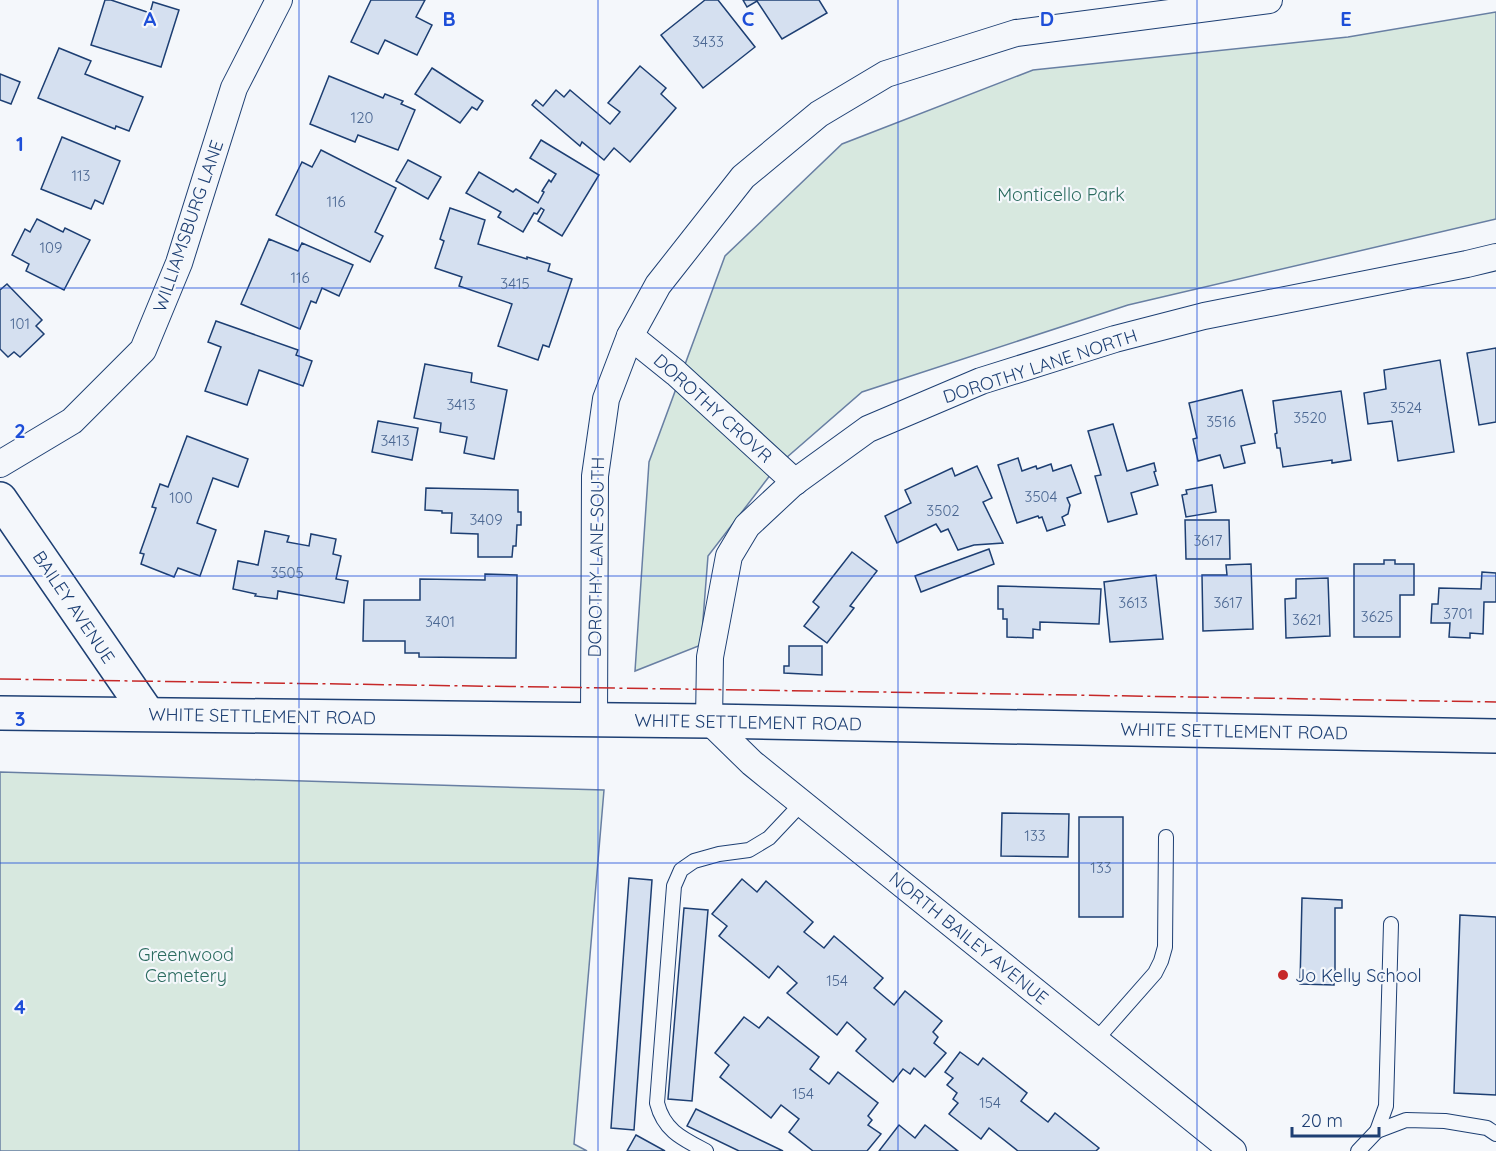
<svg xmlns="http://www.w3.org/2000/svg" width="1496" height="1151" viewBox="0 0 1496 1151" font-family="Quicksand,sans-serif">
<rect width="100%" height="100%" fill="#f4f7fb"/>
<g fill="#d7e8df" stroke="#687fa3" stroke-width="1.5">
<path d="M1496,12V219L1128,305L862,392L778,465L708,556L701,645L635,671L649,462L725,256L842,144L1033,70L1348,37Z"/>
<path d="M0,772L604,790L574,1144L587,1151H0Z"/>
</g>
<g fill="#d5e0f0" stroke="#1d3f73" stroke-width="1.5">
<path d="M105,0H111L150,13L153,2L179,10L161,67L91,45Z"/>
<path d="M371,0H425L416,17L432,25L417,55L385,40L378,54L351,42Z"/>
<path d="M705,0H718L755,47L703,88L661,35Z"/>
<path d="M743,0H819L827,13L782,39L757,1L747,7Z"/>
<path d="M59,48L91,61L85,74L143,97L129,131L116,126L115,129L38,98Z"/>
<path d="M640,66L666,88L661,94L676,108L630,162L614,148L604,160L582,142L580,146L532,105L536,100L543,106L556,90L564,97L570,90L610,124L620,112L608,103Z"/>
<path d="M432,68L483,101L477,110L472,107L460,123L415,94Z"/>
<path d="M0,74L20,82L11,104L0,100Z"/>
<path d="M329,76L383,98L385,94L403,101L401,104L415,110L398,150L358,135L355,142L310,124Z"/>
<path d="M62,137L120,161L103,204L95,200L91,209L41,189Z"/>
<path d="M541,140L599,175L562,236L538,221L544,210L541,208L537,214L534,213L523,232L498,217L501,212L466,193L479,172L513,192L516,189L538,203L544,192L542,191L549,180L551,182L556,174L530,158Z"/>
<path d="M321,150L396,188L375,232L383,236L370,262L276,215L302,162L312,167Z"/>
<path d="M408,160L441,177L428,199L396,181Z"/>
<path d="M450,208L485,220L478,244L527,259V257L550,264L548,271L572,279L549,347L543,345L538,360L498,346L512,304L459,286L462,277L435,268L444,241L440,239Z"/>
<path d="M37,219L63,232L65,228L90,240L64,290L26,271L29,264L12,255L25,229L30,232Z"/>
<path d="M269,239L298,251L302,243L353,265L339,296L322,288L316,303L311,301L300,329L241,304Z"/>
<path d="M7,284L42,320L36,326L44,334L20,357L14,352L8,357L0,349V290Z"/>
<path d="M216,321L298,350L296,355L312,361L303,386L259,370L247,405L205,391L221,347L208,342Z"/>
<path d="M1496,348V422L1479,425L1467,353Z"/>
<path d="M1440,360L1454,452L1398,461L1392,421L1368,424L1364,393L1386,389L1384,370Z"/>
<path d="M425,364L472,373L471,382L507,390L494,459L464,453L467,437L440,432L441,423L414,418Z"/>
<path d="M1242,390L1255,443L1241,446L1245,463L1224,468L1220,455L1198,461L1193,439L1197,438L1189,403Z"/>
<path d="M1341,391L1351,460L1332,463V460L1283,467L1280,448H1277L1275,434L1277,433L1273,401Z"/>
<path d="M378,421L418,428L412,460L372,452Z"/>
<path d="M1113,424L1127,471L1154,463L1156,471L1154,472L1158,485L1131,493L1137,514L1108,522L1095,476L1101,475L1088,431Z"/>
<path d="M187,436L248,459L238,487L213,478L197,523L216,530L200,576L178,568L174,577L141,564L144,554L140,553L156,508L152,507L160,484L168,487Z"/>
<path d="M1018,458L1022,471L1036,466L1037,469L1051,464L1053,471L1071,465L1081,493L1067,498L1070,505L1068,514L1062,517L1065,525L1047,531L1042,517L1039,518L1038,516L1017,523L998,465Z"/>
<path d="M977,466L992,498L983,502L1003,543L974,545L958,550L948,529L941,532L936,524L897,543L885,516L911,503L905,490L952,468L955,476Z"/>
<path d="M1212,485L1216,512L1186,517L1182,495L1187,494L1186,490Z"/>
<path d="M426,488L518,490V512H521V525H517L516,546H513L512,557H478V534L451,533L452,513H442V511L425,510Z"/>
<path d="M1185,520H1229L1230,559H1186Z"/>
<path d="M265,531L289,536L287,542L309,546L311,534L336,539L333,554L341,556L336,579L348,581L344,603L278,591L277,599L255,596L256,594L233,589L238,561L258,565Z"/>
<path d="M989,549L994,564L921,592L915,576Z"/>
<path d="M852,552L877,571L850,606L854,608L827,643L804,626L819,607L813,602Z"/>
<path d="M1384,560H1395V564H1414V595H1400V637H1354V564H1384Z"/>
<path d="M1251,564L1253,629L1203,631L1202,575H1227L1226,565Z"/>
<path d="M1482,572L1496,573V602H1484L1483,634L1470,633V638L1449,637L1450,623H1431L1432,604H1438L1439,588L1481,589Z"/>
<path d="M485,574L517,575L516,658L419,657V653H405V641H363L364,600H420V579L485,580Z"/>
<path d="M1156,575L1163,639L1110,642L1104,582Z"/>
<path d="M1328,578L1330,636L1286,638L1285,599L1296,598V579Z"/>
<path d="M998,586L1101,589L1099,624L1040,622V630L1033,629V638L1007,637V619H1003V609H998Z"/>
<path d="M789,646H822V675L784,673V666H789Z"/>
<path d="M1002,813L1069,814L1068,857L1001,856Z"/>
<rect x="1079" y="817" width="44" height="100"/>
<path d="M629,878L652,880L634,1130L611,1128Z"/>
<path d="M742,879L757,892L766,881L813,922L804,932L824,948L834,936L883,978L874,988L894,1005L905,991L942,1021L933,1032L938,1037L934,1043L946,1053L925,1077L914,1068L910,1074L903,1069L893,1082L856,1051L866,1039L847,1022L837,1035L787,993L797,983L778,966L769,978L719,936L727,926L712,914Z"/>
<path d="M1302,898L1342,900V908H1335V974H1341V982H1334V985L1300,984Z"/>
<path d="M684,908L708,910L692,1101L668,1099Z"/>
<path d="M1460,915L1496,917V1095L1454,1093Z"/>
<path d="M744,1017L759,1028L768,1017L819,1057L810,1069L829,1084L838,1072L878,1103L868,1116L872,1120L868,1125L881,1134L867,1151H813L789,1132L799,1119L781,1105L771,1118L720,1077L729,1065L715,1053Z"/>
<path d="M960,1052L978,1065L983,1058L1027,1093L1021,1101L1048,1122L1055,1113L1099,1148L1096,1151H1018L989,1128L981,1139L949,1114L958,1103L953,1099L957,1093L947,1085L953,1078L945,1072Z"/>
<path d="M696,1109L783,1151H739L687,1126Z"/>
<path d="M899,1125L915,1138L925,1125L958,1151H879Z"/>
<path d="M636,1135L665,1151H627Z"/>
</g>
<g fill="none" stroke-linecap="round" stroke-linejoin="round">
<g stroke="#1d3f73" stroke-width="16">
<g id="service">
<path d="M1096,1040L1155,973L1161,961L1165,947L1166,837"/>
<path d="M1377,1131L1386,1106L1391,924"/>
<path d="M706,1151C683,1139 664,1131 657,1103L674,886L681,870L694,861L719,854L749,850L769,838L802,803"/>
<path d="M1358,1151L1377,1131L1406,1120L1445,1121L1487,1128L1496,1134"/>
</g>
</g>
<g stroke="#1d3f73" stroke-width="28">
<g id="minor">
<path d="M630,336L676,373L795,482"/>
<path d="M0,464L72,421L143,350L179,263L234,88L279,0"/>
<path d="M594,720L595,476L606,399L630,336L658,285L743,177L819,114L886,74L1016,33L1269,0"/>
<path d="M1233,1151L752,763L709,721L710,657L729,556L747,526L792,484L868,429L981,381L1115,339L1204,316L1467,264L1496,257"/>
</g>
</g>
<g stroke="#1d3f73" stroke-width="36">
<path id="tertiary" d="M0,499L148,714"/>
</g>
<g stroke="#1d3f73" stroke-width="36">
<path id="secondary" d="M0,713L709,721L1496,736"/>
</g>
<use href="#service" stroke="#f4f7fb" stroke-width="14"/>
<use href="#minor" stroke="#f4f7fb" stroke-width="26"/>
<use href="#tertiary" stroke="#f4f7fb" stroke-width="33"/>
<use href="#secondary" stroke="#f4f7fb" stroke-width="33"/>
<path stroke="#c62828" stroke-width="1.5" stroke-dasharray="21 4.5 3 4.5" stroke-linecap="butt" d="M0,679L948,693L1496,702"/>
</g>
<path fill="none" stroke="#1d4ed8" stroke-width="1.5" stroke-opacity="0.55" d="M299,0V1151M598,0V1151M898,0V1151M1197,0V1151M0,288H1496M0,576H1496M0,863H1496"/>
<circle fill="#c62828" stroke="#f4f7fb" stroke-width="2" cx="1283" cy="975" r="6"/>
<g text-anchor="middle" dominant-baseline="central" stroke-width="4.5" stroke-linejoin="round" paint-order="stroke">
<g font-size="15" fill="#4b6792">
<text x="708" y="41">3433</text>
<text x="362" y="117">120</text>
<text x="81" y="175">113</text>
<text x="336" y="201">116</text>
<text x="51" y="247">109</text>
<text x="300" y="277">116</text>
<text x="515" y="283">3415</text>
<text x="20" y="323">101</text>
<text x="461" y="404">3413</text>
<text x="1406" y="407">3524</text>
<text x="1310" y="417">3520</text>
<text x="1221" y="421">3516</text>
<text x="395" y="440">3413</text>
<text x="1041" y="496">3504</text>
<text x="181" y="497">100</text>
<text x="943" y="510">3502</text>
<text x="486" y="519">3409</text>
<text x="1208" y="540">3617</text>
<text x="287" y="572">3505</text>
<text x="1133" y="602">3613</text>
<text x="1228" y="602">3617</text>
<text x="1458" y="613">3701</text>
<text x="1377" y="616">3625</text>
<text x="1307" y="619">3621</text>
<text x="440" y="621">3401</text>
<text x="1035" y="835">133</text>
<text x="1101" y="867">133</text>
<text x="837" y="980">154</text>
<text x="803" y="1093">154</text>
<text x="990" y="1102">154</text>
</g>
<g font-size="18" fill="#2c6c60" stroke="#f4f7fb">
<text x="1061" y="194">Monticello Park</text>
<text x="186" y="954">Greenwood<tspan x="186" dy="21">Cemetery</tspan></text>
</g>
<g font-size="18" fill="#1d3f73" stroke="#f4f7fb">
<text transform="translate(188 226) rotate(-71)">WILLIAMSBURG LANE</text>
<text transform="translate(1040 366) rotate(-18)">DOROTHY LANE NORTH</text>
<text transform="translate(713 408) rotate(42)">DOROTHY CROVR</text>
<text transform="translate(596 557) rotate(-89)">DOROTHY LANE SOUTH</text>
<text transform="translate(74 607) rotate(56)">BAILEY AVENUE</text>
<text transform="translate(262 716) rotate(1)">WHITE SETTLEMENT ROAD</text>
<text transform="translate(748 722) rotate(1)">WHITE SETTLEMENT ROAD</text>
<text transform="translate(1234 731) rotate(1)">WHITE SETTLEMENT ROAD</text>
<text transform="translate(969 938) rotate(39)">NORTH BAILEY AVENUE</text>
</g>
<g font-size="18" fill="#1d3f73" stroke="#f4f7fb" text-anchor="start">
<text x="1295" y="975">Jo Kelly School</text>
</g>
</g>
<g font-size="20" text-anchor="middle" font-weight="bold" fill="#1d4ed8" stroke="#f4f7fb" stroke-width="4.5" stroke-linejoin="round" paint-order="stroke">
<text x="150" y="26">A</text>
<text x="449" y="26">B</text>
<text x="748" y="26">C</text>
<text x="1047" y="26">D</text>
<text x="1346" y="26">E</text>
<text x="20" y="151">1</text>
<text x="20" y="438">2</text>
<text x="20" y="726">3</text>
<text x="20" y="1014">4</text>
</g>
<path d="M1292 1127v9h87v-9" fill="none" stroke="#1d3f73" stroke-width="3"/>
<text x="1301" y="1127" font-size="18" fill="#1d3f73" stroke="#f4f7fb" stroke-width="4.5" paint-order="stroke">20 m</text>
</svg>
